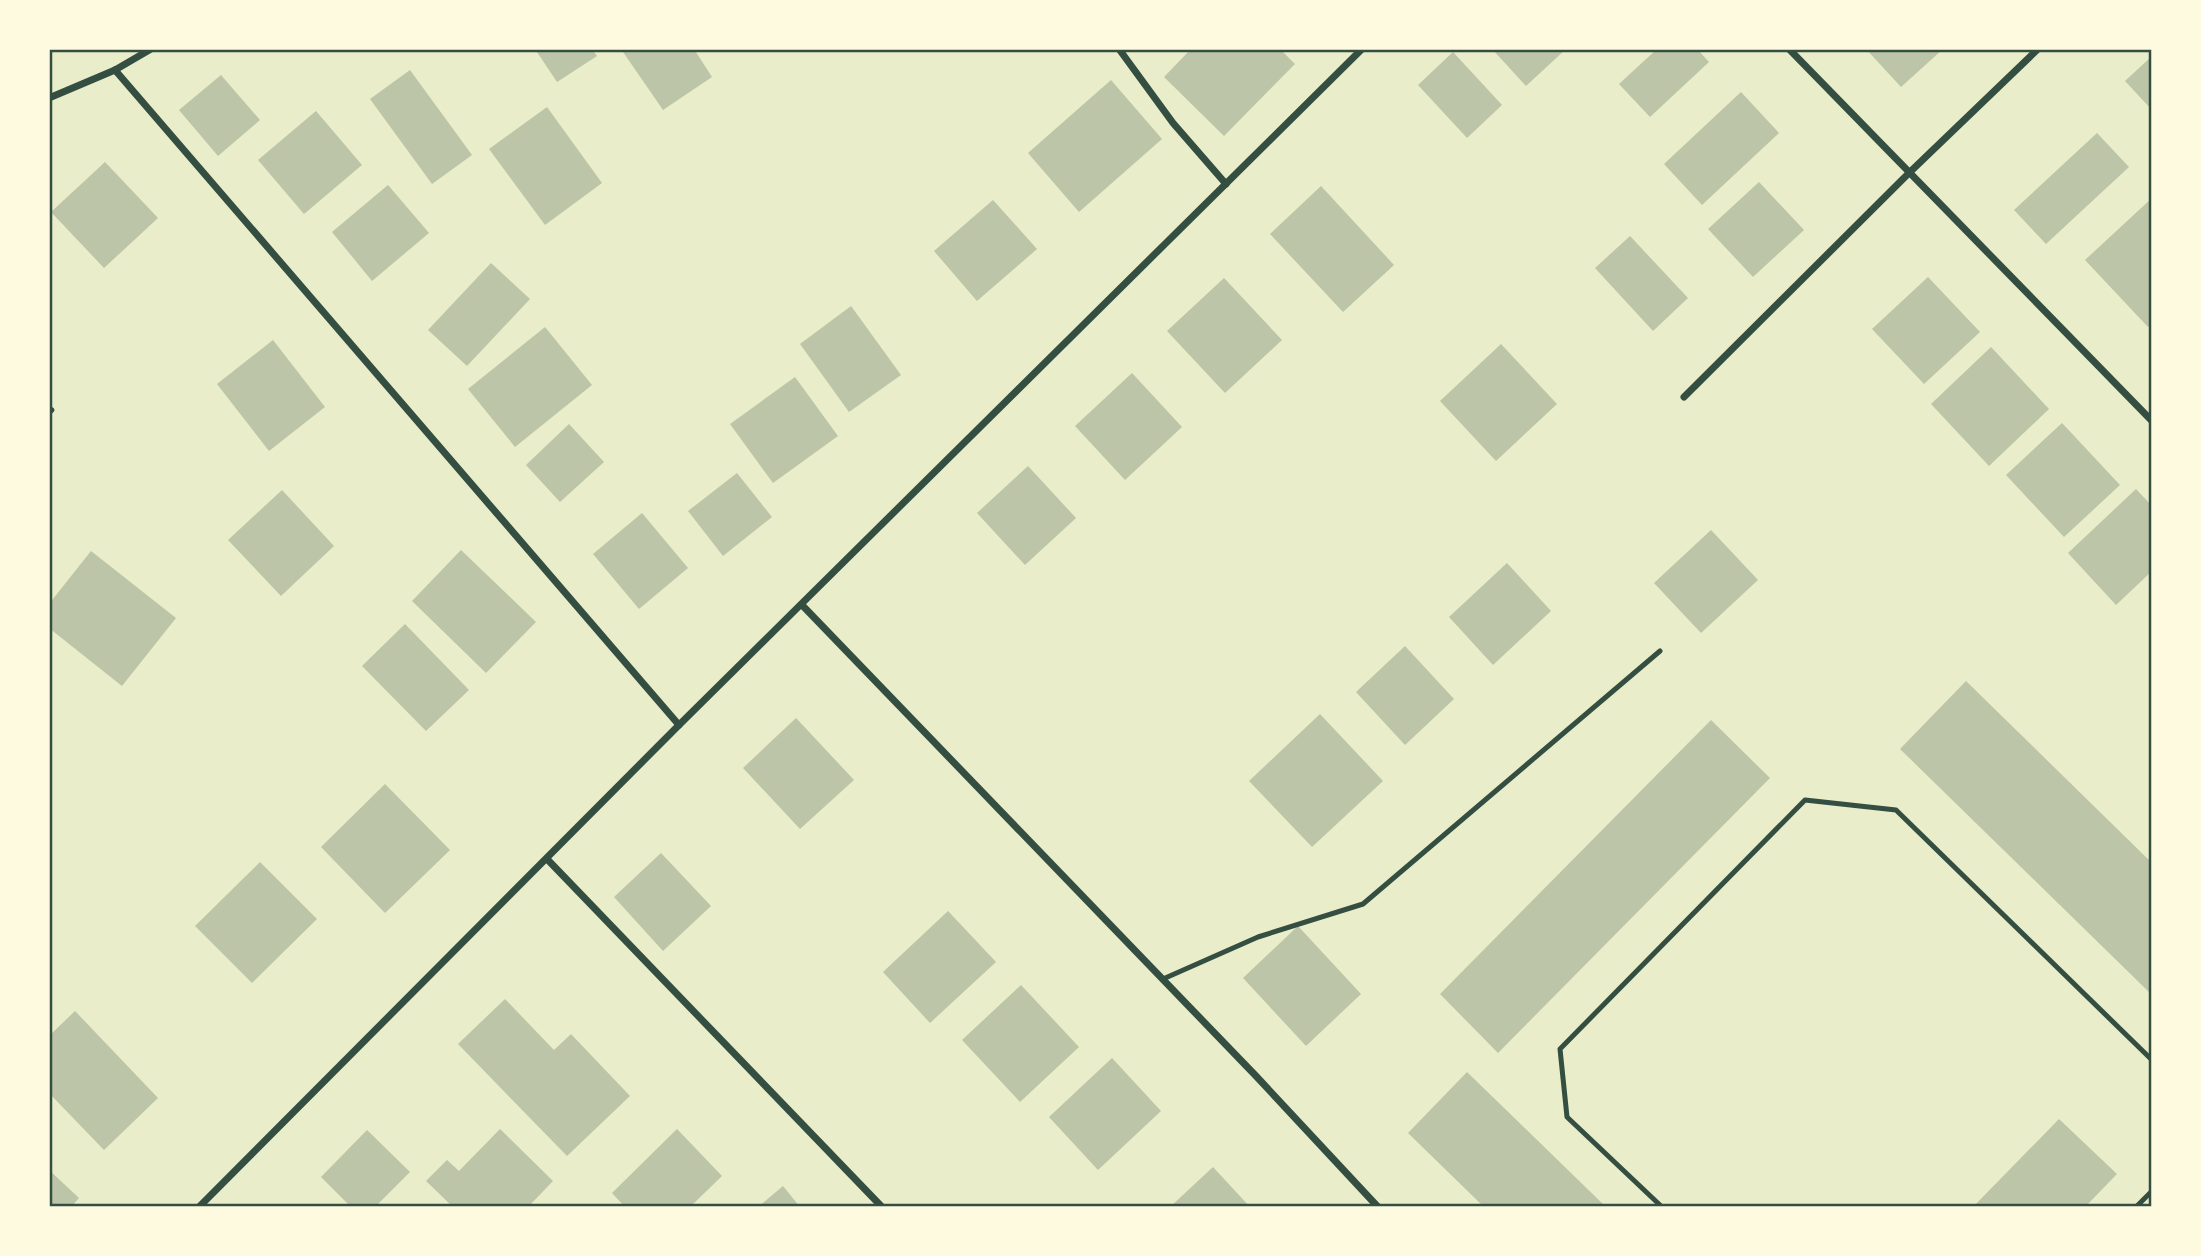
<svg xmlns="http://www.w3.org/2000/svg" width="2201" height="1256" viewBox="0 0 2201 1256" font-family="'Nunito Sans',sans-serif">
<rect width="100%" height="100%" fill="#e9edc9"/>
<g fill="#bcc5a7">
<path d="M535,49H592L597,56L557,82Z"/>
<path d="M621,49H694L712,77L663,110Z"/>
<path d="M1191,49H1280L1295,64L1224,136L1164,77Z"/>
<path d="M1492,49H1566L1526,86Z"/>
<path d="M1657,49H1697L1709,62L1650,117L1619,84Z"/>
<path d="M1866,49H1943L1901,87Z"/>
<path d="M1453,52L1502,105L1467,138L1418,85Z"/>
<path d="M2152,56V110L2125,81Z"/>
<path d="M410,70L472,155L432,184L370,99Z"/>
<path d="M221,75L260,120L218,156L179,110Z"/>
<path d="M1111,80L1162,139L1079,212L1028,153Z"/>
<path d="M1741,92L1779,133L1702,205L1664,164Z"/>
<path d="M547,107L602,183L545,225L489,149Z"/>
<path d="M316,111L362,165L304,214L258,160Z"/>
<path d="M2097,133L2129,167L2046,244L2014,210Z"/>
<path d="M105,162L158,218L104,268L51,212Z"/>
<path d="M1759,182L1804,230L1753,277L1708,229Z"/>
<path d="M388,185L429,233L372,281L332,232Z"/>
<path d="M1321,186L1394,265L1343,312L1270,234Z"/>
<path d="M2152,198V323L2148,327L2085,260Z"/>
<path d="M993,200L1037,249L977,301L934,251Z"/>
<path d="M1630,236L1688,298L1653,331L1595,268Z"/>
<path d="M491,263L530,299L467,366L428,330Z"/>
<path d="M1928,277L1980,332L1924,384L1872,329Z"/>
<path d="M1224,278L1282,340L1225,393L1167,331Z"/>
<path d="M851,306L901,375L849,412L800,344Z"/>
<path d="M545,327L592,385L515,447L468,389Z"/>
<path d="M273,340L325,407L269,451L217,384Z"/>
<path d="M1501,344L1557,404L1496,461L1440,401Z"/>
<path d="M1991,347L2049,409L1989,466L1931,404Z"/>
<path d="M1132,373L1182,427L1125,480L1075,426Z"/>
<path d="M795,377L838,436L773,483L730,424Z"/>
<path d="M2062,423L2120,485L2064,537L2006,475Z"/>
<path d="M569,424L604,462L560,502L526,465Z"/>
<path d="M1028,466L1076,518L1025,565L977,513Z"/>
<path d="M737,473L772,517L723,556L688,511Z"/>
<path d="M2136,489L2152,506V571L2116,605L2068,553Z"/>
<path d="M282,490L334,546L281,596L228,540Z"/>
<path d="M642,513L688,568L639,609L593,554Z"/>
<path d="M1711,530L1758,580L1701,633L1654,583Z"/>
<path d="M461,550L536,622L486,673L412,601Z"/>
<path d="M91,551L176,618L122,686L49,628V604Z"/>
<path d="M1507,563L1551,611L1493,665L1449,617Z"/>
<path d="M405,624L469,690L426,731L362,666Z"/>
<path d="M1405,646L1454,699L1405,745L1356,692Z"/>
<path d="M1966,681L2152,863V995L1900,749Z"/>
<path d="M1320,714L1383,781L1312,847L1249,781Z"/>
<path d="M796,718L854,780L800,829L743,768Z"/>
<path d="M1711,720L1770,778L1498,1053L1440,994Z"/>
<path d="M385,784L450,850L385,913L321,847Z"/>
<path d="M661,853L711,906L663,951L614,897Z"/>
<path d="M260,862L317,919L252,983L195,926Z"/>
<path d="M948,911L996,962L930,1023L883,972Z"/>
<path d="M1298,926L1361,994L1306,1046L1243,978Z"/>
<path d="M1021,985L1079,1047L1020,1102L962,1040Z"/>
<path d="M505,999L554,1050L571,1034L630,1096L567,1156L458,1044Z"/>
<path d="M75,1011L158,1098L104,1150L49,1093V1036Z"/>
<path d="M1112,1058L1161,1111L1098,1170L1049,1117Z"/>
<path d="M1467,1072L1606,1207H1484L1408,1133Z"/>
<path d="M2059,1119L2117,1174L2085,1207H1973Z"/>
<path d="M500,1129L553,1181L528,1207H453L426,1181L447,1160L459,1171Z"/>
<path d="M677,1129L722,1176L690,1207H625L612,1193Z"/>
<path d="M367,1130L410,1172L375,1207H351L321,1177Z"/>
<path d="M1213,1167L1250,1207H1170Z"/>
<path d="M49,1170L79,1198L71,1207H49Z"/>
<path d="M783,1186L800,1207H758Z"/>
</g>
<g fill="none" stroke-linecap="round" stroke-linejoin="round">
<g stroke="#344e41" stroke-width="5">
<path d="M49,413L52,410"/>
<path d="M1163,979L1258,937L1363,904L1660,651"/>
<path d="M1662,1207L1567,1117L1560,1049L1805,800L1896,810L2152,1060"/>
<path d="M2136,1207L2152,1191"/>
</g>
<g stroke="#344e41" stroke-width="7">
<path d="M1119,49L1173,123L1226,184"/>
<path d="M1789,49L2152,421"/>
<path d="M115,70L679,725"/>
<path d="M49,98L115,70L151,49"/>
<path d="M1684,397L1910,172L2038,49"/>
<path d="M802,605L1256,1076L1378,1207"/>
<path d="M547,859L882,1207"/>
<path d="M199,1207L679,725L1362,49"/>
</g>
</g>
<rect width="2201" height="1256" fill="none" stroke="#fefae0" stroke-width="102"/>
<rect x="51" y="51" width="2099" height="1154" fill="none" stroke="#344e41" stroke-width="2.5"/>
</svg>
